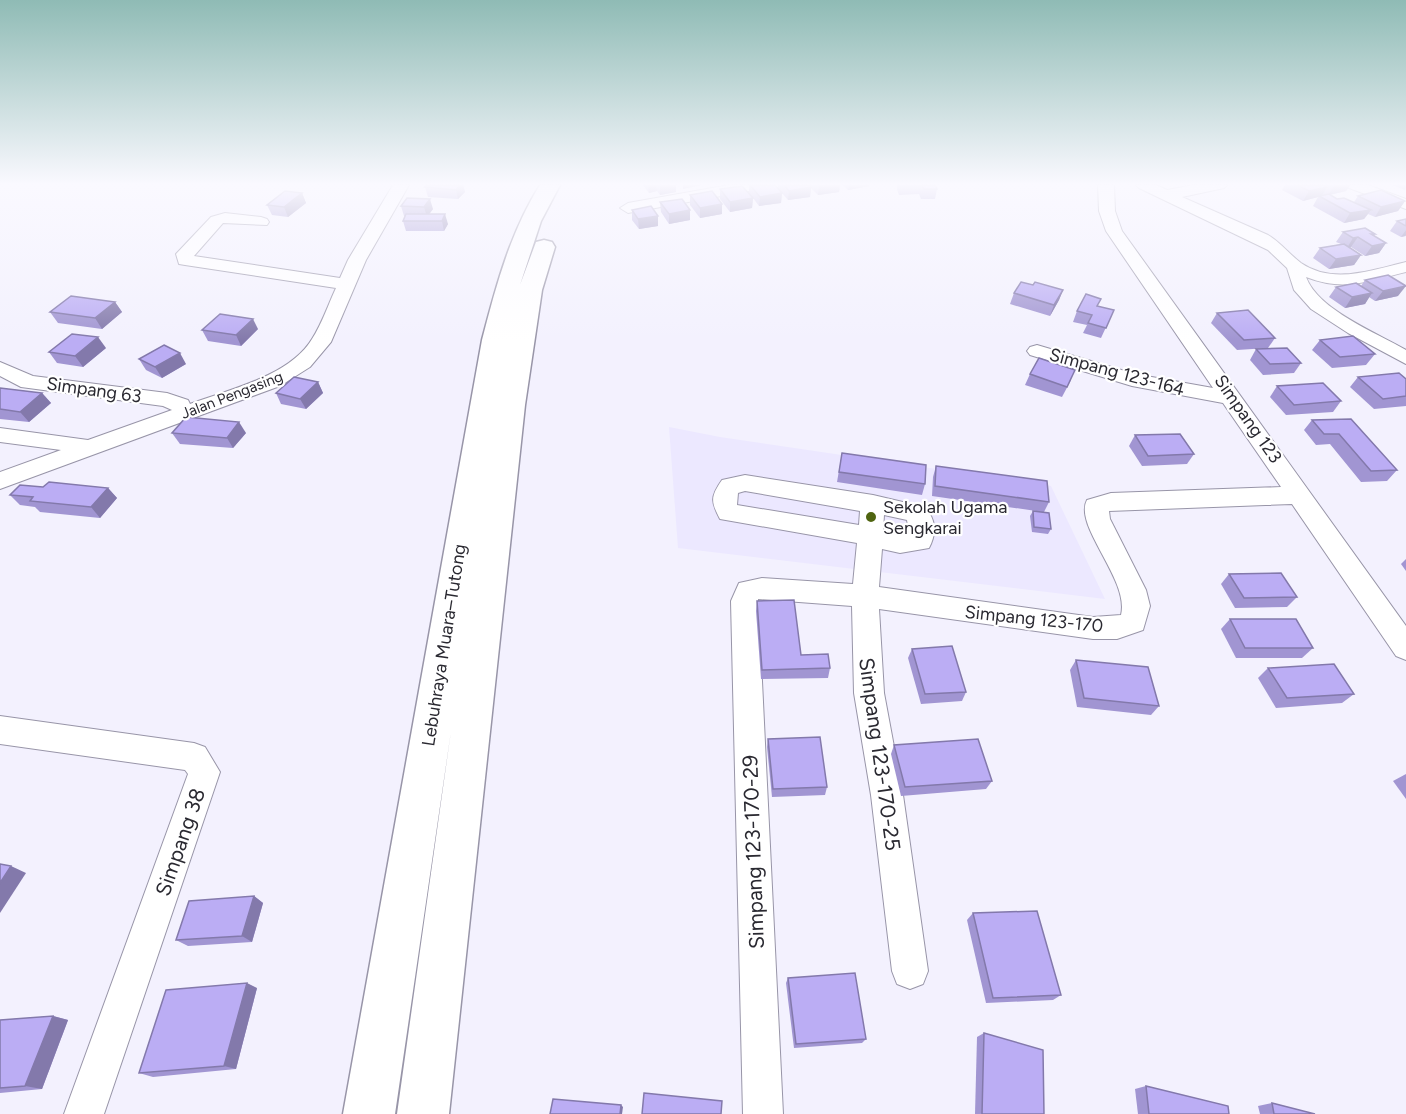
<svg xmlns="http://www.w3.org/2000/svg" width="1406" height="1114" viewBox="0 0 1406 1114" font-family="Figtree,sans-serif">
<rect width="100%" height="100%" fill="#f3f1fe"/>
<path fill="#ece8ff" d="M669,427L720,437L1051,486L1105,599L678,548Z"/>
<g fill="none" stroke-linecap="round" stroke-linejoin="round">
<g stroke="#9895a8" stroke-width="2">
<g id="minor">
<path d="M393,185H409L366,260L331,342L310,367L280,386L0,489V472L61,450L0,442V428L88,440L172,410L163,406L21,387L0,376V362L33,376L167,393L188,400L190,404C228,390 290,376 312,339C322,324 328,305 336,288L185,265L179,264L176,254L211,217L225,213L261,217L267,219L269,222L267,225L223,223L194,256L340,278L348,260Z"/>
<path d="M729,185H762L754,190L628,213L620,208L628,203Z"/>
<path d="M1098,185H1114L1115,211L1122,231L1406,626V660L1396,656L1292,504L1109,511L1110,519L1146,590L1150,606L1143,630L1117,639H1093L879,609L884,693L903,795L928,971L923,984L910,989L897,984L892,971L871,795L854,693L852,606L758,599L783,1114H743L731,601L739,583L762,578L853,584L857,543L720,519C711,502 710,497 722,480L745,475L873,495L924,507C936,518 937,533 929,548L900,553L882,549L879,587L1093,617L1121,615C1130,580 1073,526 1087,500L1111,493L1281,487L1223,403L1132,386L1030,355L1027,351L1030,347L1037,345L1135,374L1213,388L1106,231L1099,211ZM745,491L860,511L859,525L737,505L738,493ZM884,515L907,520L909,533L900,535L883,530Z"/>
<path d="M1136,185H1156L1167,190L1194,185H1227L1224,188L1182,197L1268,235C1281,243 1289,254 1301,263C1333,285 1372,270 1406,262V272C1368,281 1345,292 1306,277C1318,310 1377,333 1406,350V364L1348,333L1311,309L1294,290L1287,268L1268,250L1139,188Z"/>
<path d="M1346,185H1368L1406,199V209L1349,188Z"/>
<path d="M0,716L194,743L205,747L220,772L104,1114H64L188,774L185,770L0,744Z"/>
</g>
</g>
<g stroke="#9895a8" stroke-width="3">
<path id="highway" d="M540,185H560L541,221L520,285L536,242L544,240L552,242L555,247L542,290L525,405L449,1114H397L451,731L395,1114H343L482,340C496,286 510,233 540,185Z"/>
</g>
<use href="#minor" fill="#fff" fill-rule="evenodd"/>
<use href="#highway" fill="#fff" fill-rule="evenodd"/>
</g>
<g fill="#a195d2">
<path d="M463,185L465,192L458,199L428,197L425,187Z"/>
<path d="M643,185H676V192L660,195L657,191L649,193Z"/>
<path d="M749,185H775L778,188V185H840L839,192L818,195L811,188L810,197L788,200L782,193L781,203L759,206L753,198L752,208L730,212L720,199V189L749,194Z"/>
<path d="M843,185H869V186L848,190Z"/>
<path d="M897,185H935L937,189L935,199H921L919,194L899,195L897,189Z"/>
<path d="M1285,185H1350L1346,191L1330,195L1337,199L1354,202L1358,196L1405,201L1398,211L1375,217L1368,214L1364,219L1344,223L1313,206L1318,197L1303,201L1282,190Z"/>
<path d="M1392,185H1406V188L1405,190Z"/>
<path d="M302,193L306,203L288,217L272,215L267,205Z"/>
<path d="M690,195L722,204V214L700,218L690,205Z"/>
<path d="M407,198L433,209L429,214L448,224L444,231H406L403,221L405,216H404L401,206Z"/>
<path d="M660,202L690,220L669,224L661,212Z"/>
<path d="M632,210L658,216V226L639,229L632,220Z"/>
<path d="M1406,219V236L1401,237L1390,231L1397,221Z"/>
<path d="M1343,232L1375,234L1374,236L1386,243L1379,253L1365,256L1351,247H1350L1361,255L1354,265L1329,269L1313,258L1320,248L1341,244L1336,242Z"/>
<path d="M1365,280L1398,296L1375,301L1369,297L1365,304L1345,308L1329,297L1336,287L1361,286Z"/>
<path d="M1033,285L1063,290L1059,300L1050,316L1010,304L1014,293Z"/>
<path d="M115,302L122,312L102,329L58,323L50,312Z"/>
<path d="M1097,306L1114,310L1101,338L1083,333L1087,325L1073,322L1077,311Z"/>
<path d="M1217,313L1275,338L1268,348L1237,350L1211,323Z"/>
<path d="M258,329L241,346L208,341L202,330Z"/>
<path d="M1320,340L1375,354L1366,365L1332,368L1312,350Z"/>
<path d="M106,348L83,367L57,363L49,352Z"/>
<path d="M1256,349L1301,363L1294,373L1263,375L1250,360Z"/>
<path d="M139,359L186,364L162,378L146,370Z"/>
<path d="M1030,374L1071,380L1062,397L1025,385Z"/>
<path d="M1358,377L1406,379V406L1374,409L1350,387Z"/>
<path d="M318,382L323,393L306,409L281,404L276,393Z"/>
<path d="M1277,386L1341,401L1333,412L1286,415L1270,397Z"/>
<path d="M0,388L42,393L51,403L29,422L0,419Z"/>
<path d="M1351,419L1397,470L1387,481L1361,482L1330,444L1316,445L1304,430L1312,420Z"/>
<path d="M172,433H246L233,448L180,444Z"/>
<path d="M1135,435L1194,454L1187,464L1142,466L1129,446Z"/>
<path d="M842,453L925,484L922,495L837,482Z"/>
<path d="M936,466L1049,502L1044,512L1051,529L1048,534L1032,532L1030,516L1033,511L1043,512L932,496L933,477Z"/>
<path d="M43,487L108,488L117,498L100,518L40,512L35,507L20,505L10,495Z"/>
<path d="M1406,559V571L1401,564Z"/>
<path d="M1229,574L1297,597L1287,607L1235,608L1221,584Z"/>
<path d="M757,601L801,655L830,668L828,678L761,679L756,611Z"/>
<path d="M1230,619L1313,648L1302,658H1236L1221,629Z"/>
<path d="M912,649L966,692L962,701L921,704L908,658Z"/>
<path d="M1076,660L1159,706L1151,715L1077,707L1070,670Z"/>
<path d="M1268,668L1354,694L1342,703L1276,708L1258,678Z"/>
<path d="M768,739L827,787L825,795L772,797L767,747Z"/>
<path d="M894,745L992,781L986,789L901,796L891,754Z"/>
<path d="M1406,774V799L1393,781Z"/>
<path d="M254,896L263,903L252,942L188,946L176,940Z"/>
<path d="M973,913L1061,995L1053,1000L986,1003L967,920Z"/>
<path d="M788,978L866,1039L862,1043L794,1048L786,983Z"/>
<path d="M257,988L236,1069L153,1077L139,1073Z"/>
<path d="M53,1016L68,1020L42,1089L0,1093V1020Z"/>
<path d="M984,1033L1044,1114H975L977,1037Z"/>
<path d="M1146,1086L1229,1114H1138L1135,1089Z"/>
<path d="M1272,1103L1315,1114H1260L1258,1106Z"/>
</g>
<g fill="#8379ab">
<path d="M460,185H463L465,192L458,199L456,190Z"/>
<path d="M648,185H656L657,191L649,193Z"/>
<path d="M663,185H676V192L660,195V186Z"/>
<path d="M683,185H702L683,189Z"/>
<path d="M823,185H840L839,192L818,195L819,186Z"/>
<path d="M849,185H869V186L848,190Z"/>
<path d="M1338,185H1350L1346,191L1328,195L1334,186Z"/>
<path d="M811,187L810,197L788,200L789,191Z"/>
<path d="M1327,187L1321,197L1319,196L1318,197L1303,201L1309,191Z"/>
<path d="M302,193L306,203L288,217L284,207Z"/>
<path d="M782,193L781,203L759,206L760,197Z"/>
<path d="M753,198L752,208L730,212V202Z"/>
<path d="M430,199L433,209L427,217L424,207Z"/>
<path d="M1405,201L1398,211L1375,217L1381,207Z"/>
<path d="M722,204V214L700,218V208Z"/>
<path d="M690,210V220L669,224V214Z"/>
<path d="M1371,210L1364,219L1344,223L1350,213Z"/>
<path d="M445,214L448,224L444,231L442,221Z"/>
<path d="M658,216V226L639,229L638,219Z"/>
<path d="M1406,230V235L1405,236L1401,237Z"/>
<path d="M1358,237L1351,247L1347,248L1353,238Z"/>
<path d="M1386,243L1379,253L1365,256L1372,246Z"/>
<path d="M1361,255L1354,265L1329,269L1336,259Z"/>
<path d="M1406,286L1398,296L1375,301L1383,291Z"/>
<path d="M1063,290L1059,300L1050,316L1054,305Z"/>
<path d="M1372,293L1365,304L1345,308L1352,297Z"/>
<path d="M115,302L122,312L102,329L95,318Z"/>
<path d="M253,319L258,329L241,346L236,335Z"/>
<path d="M98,337L106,348L83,367L75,356Z"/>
<path d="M180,353L186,364L162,378L155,367Z"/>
<path d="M318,382L323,393L306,409L300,399Z"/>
<path d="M42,393L51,403L29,422L20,412Z"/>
<path d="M239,422L246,433L233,448L227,438Z"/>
<path d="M108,488L117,498L100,518L91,507Z"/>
<path d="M11,866L26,873L0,913V883Z"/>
<path d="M254,896L263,903L252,942L242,936Z"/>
<path d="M247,983L257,988L236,1069L224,1066Z"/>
<path d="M53,1016L68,1020L42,1089L25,1086Z"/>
<path d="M621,1105L623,1107L622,1114H620Z"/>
</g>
<g fill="#bbadf4" stroke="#8379ab" stroke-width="1.5">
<path d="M427,185H460L456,190L425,187Z"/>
<path d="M750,185H775L782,193L760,197Z"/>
<path d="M784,185H809L811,187L789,191Z"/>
<path d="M921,185H935L937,189H924Z"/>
<path d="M1297,185H1323L1327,187L1309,191Z"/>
<path d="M742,186L753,198L730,202L720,189Z"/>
<path d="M1381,190L1405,201L1381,207L1358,196Z"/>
<path d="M285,191L302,193L284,207L267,205Z"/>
<path d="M712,191L722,204L700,208L690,195Z"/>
<path d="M1329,194L1337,199L1344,198L1371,210L1350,213L1319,196Z"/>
<path d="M407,198L430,199L424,207L401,206Z"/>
<path d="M682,199L690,210L669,214L660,202Z"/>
<path d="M651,206L658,216L638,219L632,210Z"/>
<path d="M406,214H445L442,221H403Z"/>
<path d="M1406,219V226L1397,221Z"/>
<path d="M1365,228L1375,234H1371L1386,243L1372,246L1358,237L1353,238L1343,232Z"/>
<path d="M1344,244L1361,255L1336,259L1320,248Z"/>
<path d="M1388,275L1406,286L1383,291L1365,280Z"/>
<path d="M1021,282L1033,285L1035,282L1063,290L1054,305L1014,293Z"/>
<path d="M1356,283L1372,293L1352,297L1336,287Z"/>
<path d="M1086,294L1101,299L1097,306L1114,310L1106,328L1088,323L1092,315L1077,311Z"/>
<path d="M71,296L115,302L95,318L50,312Z"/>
<path d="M1248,310L1275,338L1244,340L1217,313Z"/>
<path d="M220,314L253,319L236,335L202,330Z"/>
<path d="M72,334L98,337L75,356L49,352Z"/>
<path d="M1353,336L1375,354L1340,357L1320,340Z"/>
<path d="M164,345L180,353L155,367L139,359Z"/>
<path d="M1287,348L1301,363L1270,364L1256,349Z"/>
<path d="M1039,358L1075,370L1067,387L1030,374Z"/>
<path d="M1399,373L1406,379V396L1383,399L1358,377Z"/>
<path d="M294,377L318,382L300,399L276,393Z"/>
<path d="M1323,383L1341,401L1294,405L1277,386Z"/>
<path d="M0,388L42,393L20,412L0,409Z"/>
<path d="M186,417L239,422L227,438L172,433Z"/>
<path d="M1351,419L1397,470L1371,471L1339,434H1324L1312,420Z"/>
<path d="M1180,434L1194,454L1148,456L1135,435Z"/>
<path d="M842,453L926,465L925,484L839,472Z"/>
<path d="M936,466L1047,481L1049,502L935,486Z"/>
<path d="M49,482L108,488L91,507L30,501L33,497L10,495L20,485L43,487Z"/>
<path d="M1033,511L1049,513L1051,529L1034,527Z"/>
<path d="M1281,573L1297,597L1244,598L1229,574Z"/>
<path d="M794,600L801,655L828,654L830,668L762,670L757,601Z"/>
<path d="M1230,619H1296L1313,648H1245Z"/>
<path d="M952,646L966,692L925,694L912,649Z"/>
<path d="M1076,660L1148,667L1159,706L1084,698Z"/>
<path d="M1334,664L1354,694L1287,698L1268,668Z"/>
<path d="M820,737L827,787L773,789L768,739Z"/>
<path d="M978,739L992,781L905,787L894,745Z"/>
<path d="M0,864L11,866L0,883Z"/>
<path d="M254,896L242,936L176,940L189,901Z"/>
<path d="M1037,911L1061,995L993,998L973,913Z"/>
<path d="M855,973L866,1039L796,1044L788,978Z"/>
<path d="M247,983L224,1066L139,1073L166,990Z"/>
<path d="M53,1016L25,1086L0,1088V1020Z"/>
<path d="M984,1033L1043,1050L1044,1114H982Z"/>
<path d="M1146,1086L1228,1106L1229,1114H1149Z"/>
<path d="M644,1093L722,1101L721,1114H642Z"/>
<path d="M553,1099L621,1105L620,1114H550Z"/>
<path d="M1272,1103L1315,1114H1274Z"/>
</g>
<linearGradient id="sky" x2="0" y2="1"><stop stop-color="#8fbbb5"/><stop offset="0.54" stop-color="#faf9ff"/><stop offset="1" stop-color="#faf9ff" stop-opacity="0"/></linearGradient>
<rect width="1406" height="341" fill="url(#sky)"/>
<circle fill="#4f6410" stroke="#fff" stroke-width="2" cx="871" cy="517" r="6"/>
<g text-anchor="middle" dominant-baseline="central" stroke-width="4.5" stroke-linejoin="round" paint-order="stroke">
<g font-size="15" fill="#2a2931" stroke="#fff">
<text transform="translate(232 395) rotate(-21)">Jalan Pengasing</text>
</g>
<g font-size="18" fill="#2a2931" stroke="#fff">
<text transform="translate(1117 372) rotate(15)">Simpang 123-164</text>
<text transform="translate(94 390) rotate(8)">Simpang 63</text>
<text transform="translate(1248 419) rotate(55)">Simpang 123</text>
<text transform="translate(1034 619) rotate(6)">Simpang 123-170</text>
<text transform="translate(444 645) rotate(-81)">Lebuhraya Muara–Tutong</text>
</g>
<g font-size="18" fill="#2a2931" stroke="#fff" text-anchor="start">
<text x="883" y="507">Sekolah Ugama<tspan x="883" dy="21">Sengkarai</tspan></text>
</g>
<g font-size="21" fill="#2a2931" stroke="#fff">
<text transform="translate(880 754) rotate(82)">Simpang 123-170-25</text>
<text transform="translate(180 842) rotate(-71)">Simpang 38</text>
<text transform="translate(753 852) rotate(-92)">Simpang 123-170-29</text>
</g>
</g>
</svg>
